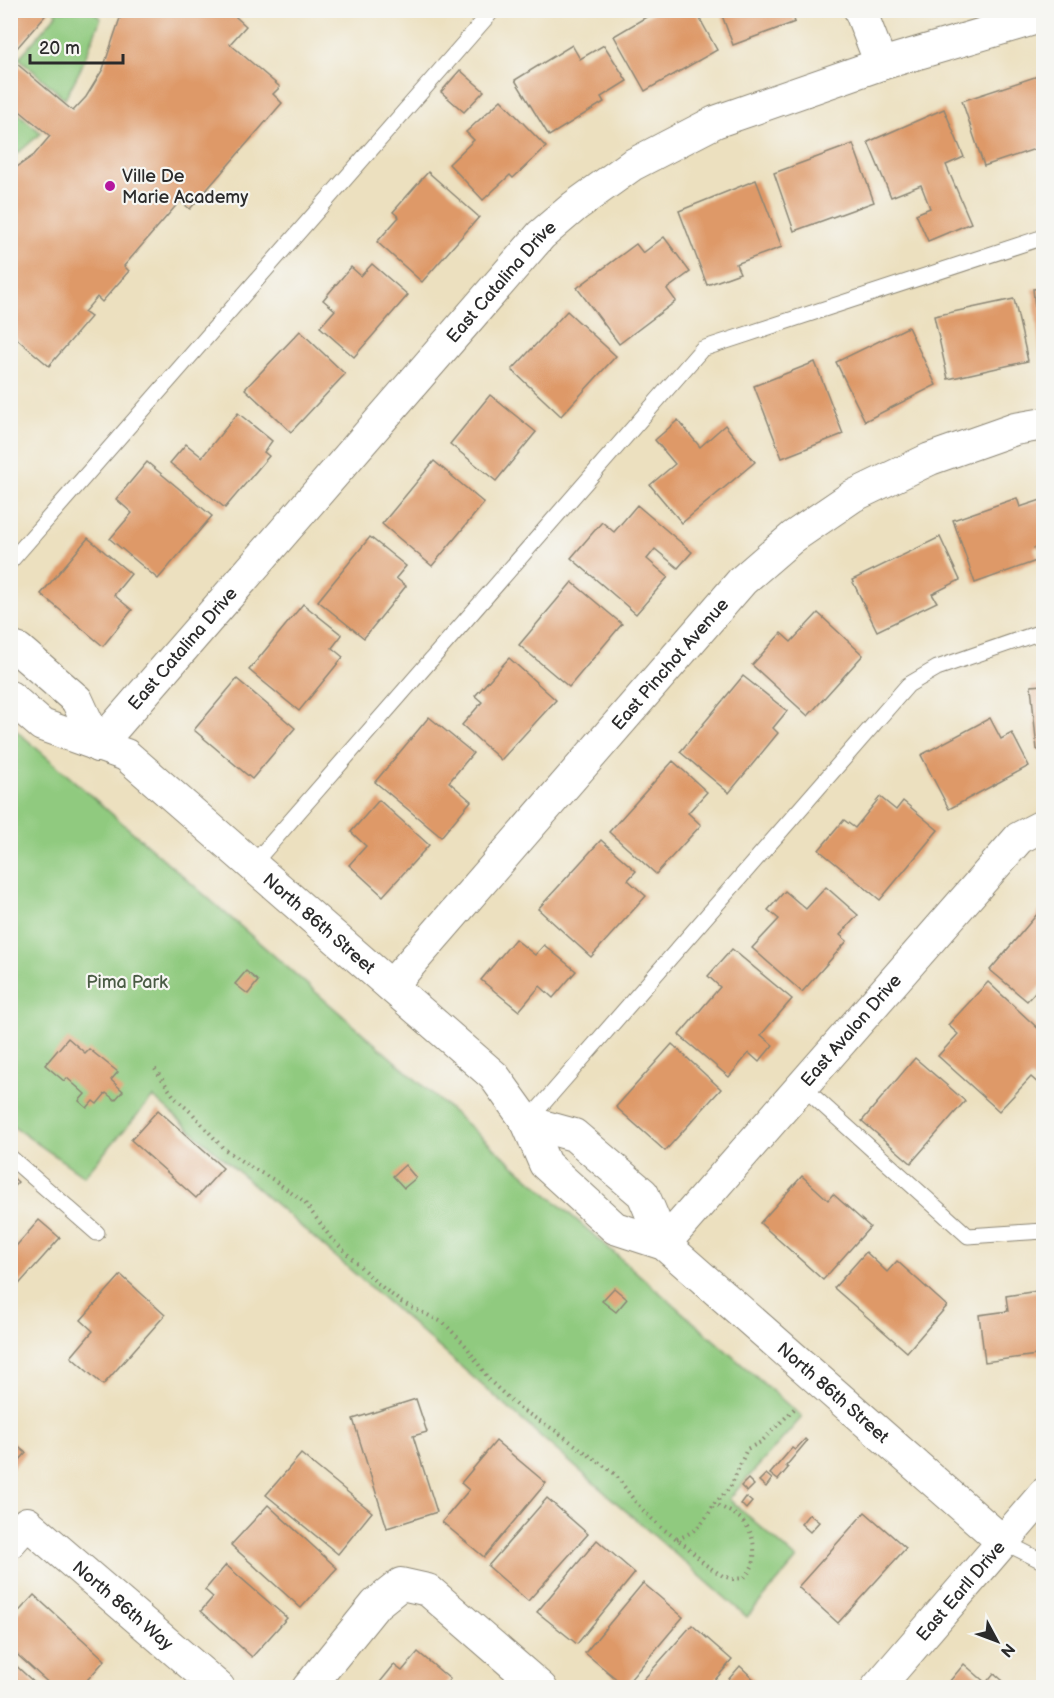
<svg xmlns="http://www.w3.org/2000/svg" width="1054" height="1698" viewBox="0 0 1054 1698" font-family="'Balsamiq Sans',sans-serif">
<rect width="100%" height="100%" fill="#f6f6f2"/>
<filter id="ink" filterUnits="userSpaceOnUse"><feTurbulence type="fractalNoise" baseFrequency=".0167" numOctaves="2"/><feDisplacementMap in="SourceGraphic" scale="12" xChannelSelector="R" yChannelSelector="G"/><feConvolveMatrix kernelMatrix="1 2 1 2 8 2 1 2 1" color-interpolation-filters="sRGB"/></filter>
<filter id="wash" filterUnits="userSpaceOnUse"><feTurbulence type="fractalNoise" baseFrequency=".008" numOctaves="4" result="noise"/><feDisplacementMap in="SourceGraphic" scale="24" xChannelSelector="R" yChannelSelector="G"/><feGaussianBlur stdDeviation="1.35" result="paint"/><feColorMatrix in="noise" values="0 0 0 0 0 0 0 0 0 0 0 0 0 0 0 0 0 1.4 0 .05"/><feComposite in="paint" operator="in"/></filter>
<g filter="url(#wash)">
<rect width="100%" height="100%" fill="#ece0bf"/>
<g fill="#90ca7f" stroke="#5e7a55" stroke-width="1.5">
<path d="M54,11H92L101,18L81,68L65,99L19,58L57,14Z"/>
<path d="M11,107L41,133L24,148L11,158Z"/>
<path d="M10,725L802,1417L729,1499L797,1559L747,1617L153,1097L84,1176L11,1125Z"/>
</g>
<g id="blocks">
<g fill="#de9967">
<path d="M10,10H50L10,56Z"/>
<path d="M115,10H195L198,13L201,10H228L246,26L230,44L280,87L273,94L282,103L190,209L180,201L124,266L129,271L102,302L97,297L84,312L91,317L49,366L10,333V172L34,155L50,136L10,103V58L73,111L86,97L103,69L121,15Z"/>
<path d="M658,10H695L717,50L645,91L614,36Z"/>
<path d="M720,10H791L795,22L733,45Z"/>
<path d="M572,45L580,59L604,45L627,81L601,97L604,102L549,136L515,80Z"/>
<path d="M460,70L484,91L464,112L441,92Z"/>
<path d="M1044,74V146L984,166L962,101Z"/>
<path d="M501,100L546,147L513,178L510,175L483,200L449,164L474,140L466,132Z"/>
<path d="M944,109L964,157L946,165L971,223L928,241L916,214L930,208L921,185L891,197L868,142Z"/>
<path d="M853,144L874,202L794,231L774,173Z"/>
<path d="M428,172L479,217L422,282L377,242L399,217L393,212Z"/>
<path d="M756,180L782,247L736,264L740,273L707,285L679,211Z"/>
<path d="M664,237L690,272L667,289L676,301L619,344L577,288L636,244L643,253Z"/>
<path d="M372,264L408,295L354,357L320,327L335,310L323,300L351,267L361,276Z"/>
<path d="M1044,288V353L1040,354L1033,289Z"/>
<path d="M1014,299L1028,361L948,379L934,316Z"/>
<path d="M567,311L616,356L561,416L512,370Z"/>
<path d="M908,327L936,385L865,421L836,362Z"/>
<path d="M300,331L345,374L291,432L245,389Z"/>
<path d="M815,362L843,434L782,458L754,386Z"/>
<path d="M490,395L536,432L496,481L450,444Z"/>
<path d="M238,413L272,441L264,452L269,456L225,508L170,463L186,444L202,457Z"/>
<path d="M678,420L700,447L725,425L755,462L682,523L650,485L675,464L655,440Z"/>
<path d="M434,461L484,503L432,566L382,524Z"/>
<path d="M147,462L212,516L158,579L110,539L132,513L116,499Z"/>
<path d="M1017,498L1020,507L1044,499V545L1034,548L1039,560L975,583L953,520Z"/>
<path d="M637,505L692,552L678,568L655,549L647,559L668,577L636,614L571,558L602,522L614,532Z"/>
<path d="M370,537L406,566L396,578L406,586L364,638L318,601Z"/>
<path d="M940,537L960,580L932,594L937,602L877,631L852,580Z"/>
<path d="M88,538L131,574L114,595L132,610L103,646L41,594Z"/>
<path d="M572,582L622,624L569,687L519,645Z"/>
<path d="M303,604L342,635L332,648L343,657L299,711L249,670Z"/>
<path d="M818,613L863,655L808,716L752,665L781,633L791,642Z"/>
<path d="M509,658L556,700L501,760L462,725L482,702L475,696Z"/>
<path d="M743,676L787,711L773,728L778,733L729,793L680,752Z"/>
<path d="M237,679L295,728L252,779L194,730Z"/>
<path d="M1044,685V749L1037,750L1031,686Z"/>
<path d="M429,717L473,753L449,782L471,801L441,837L375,782Z"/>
<path d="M990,718L1001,739L1012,733L1029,766L949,809L921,755Z"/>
<path d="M673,761L707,792L688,813L701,825L656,874L609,832Z"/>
<path d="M880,797L896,810L903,801L938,830L880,900L819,850L844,820L855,828Z"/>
<path d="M379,800L429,845L383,896L349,865L366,846L351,832Z"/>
<path d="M601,840L636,871L628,880L646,896L591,957L538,909Z"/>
<path d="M826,887L858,915L840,935L847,941L802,992L752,948L779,919L768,910L785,891L806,909Z"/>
<path d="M1044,906V982L1027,1001L990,970Z"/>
<path d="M515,939L535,955L544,945L576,971L553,998L540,986L519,1011L481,980Z"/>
<path d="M732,949L792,999L761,1035L773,1045L759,1062L749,1053L729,1077L679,1035L720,987L708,976Z"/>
<path d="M246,971L258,981L248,994L235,984Z"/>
<path d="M988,982L1044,1034V1082L1040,1085L1031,1077L999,1111L938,1056L958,1034L948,1025Z"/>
<path d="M68,1038L85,1053L89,1049L118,1072L111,1080L123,1091L115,1100L106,1093L97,1104L93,1101L87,1108L79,1101L85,1094L67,1078L64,1081L45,1065Z"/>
<path d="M672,1044L721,1089L665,1151L616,1107Z"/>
<path d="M915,1058L965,1101L911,1163L862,1121Z"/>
<path d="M158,1110L223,1168L196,1198L131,1140Z"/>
<path d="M405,1165L416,1178L404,1188L393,1176Z"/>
<path d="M10,1175L18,1182L10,1190Z"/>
<path d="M802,1176L828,1200L833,1194L870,1227L823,1280L760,1223Z"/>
<path d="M39,1220L60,1238L13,1291L10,1288V1253Z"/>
<path d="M866,1252L887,1272L897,1261L947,1306L907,1352L834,1288Z"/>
<path d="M121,1275L165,1315L103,1385L71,1357L93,1331L81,1320Z"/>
<path d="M614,1288L627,1299L616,1312L602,1301Z"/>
<path d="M1044,1290V1354L985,1362L979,1315L1008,1311L1006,1296Z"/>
<path d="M416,1399L427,1432L413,1436L437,1512L387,1528L353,1419Z"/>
<path d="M805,1439L807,1441L786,1466L788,1468L778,1480L770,1474L792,1448L795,1450Z"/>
<path d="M10,1440L26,1453L10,1471Z"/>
<path d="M496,1441L546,1483L484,1557L442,1522L469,1490L461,1483Z"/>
<path d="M301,1454L372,1512L338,1554L266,1495Z"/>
<path d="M766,1474L772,1479L766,1487L759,1481Z"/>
<path d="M748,1479L754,1485L747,1492L741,1486Z"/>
<path d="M746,1497L752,1502L746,1509L741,1504Z"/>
<path d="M547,1498L588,1534L528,1601L488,1566Z"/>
<path d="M268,1505L337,1568L301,1608L231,1545Z"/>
<path d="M865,1512L906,1548L838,1623L798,1587Z"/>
<path d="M809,1514L819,1522L810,1532L801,1524Z"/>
<path d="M597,1540L635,1573L577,1644L537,1612Z"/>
<path d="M226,1565L287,1618L252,1657L201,1611L213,1597L205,1590Z"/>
<path d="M643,1583L683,1617L625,1686L585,1653Z"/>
<path d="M34,1595L105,1660L80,1688H54L10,1648V1621Z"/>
<path d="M692,1625L732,1660L708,1688H636Z"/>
<path d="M418,1652L450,1679L443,1688L376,1687L394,1665L402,1671Z"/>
<path d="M10,1660L40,1688H10Z"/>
<path d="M964,1664L986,1683L994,1673L1011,1688H944Z"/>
<path d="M740,1666L763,1688H721Z"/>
</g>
</g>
</g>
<g filter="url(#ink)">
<use href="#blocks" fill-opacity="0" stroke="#8c8675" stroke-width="1.5"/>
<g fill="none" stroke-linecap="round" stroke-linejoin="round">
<g stroke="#8c8675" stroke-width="17">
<g id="service">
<path d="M10,562L493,10"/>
<path d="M253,864L702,349L1044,237"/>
<path d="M802,1086L968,1236L1044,1231"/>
<path d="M527,1122L908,685L937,668L1044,631"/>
<path d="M10,1157L97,1233"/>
<path d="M1002,1541L1044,1562"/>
</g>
</g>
<g stroke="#8c8675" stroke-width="34">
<g id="minor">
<path d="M860,10L881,64"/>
<path d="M10,647L19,650L77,700L98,746"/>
<path id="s1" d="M10,697L42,725L126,755L494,1076L527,1122L545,1164L615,1228L664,1244L1002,1541"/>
<path id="s2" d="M98,746L541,235L575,206L632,165L715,122L881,64L1044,16"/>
<path id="s3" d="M391,986L742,581L793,537L853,496L930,459L1015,429L1044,424"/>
<path d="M527,1122L574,1135L643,1194L664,1244"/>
<path id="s4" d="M664,1244L1019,838L1044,825"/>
<path id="s5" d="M10,1542L27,1523L219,1688"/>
<path d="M308,1688L376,1604L401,1584L428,1590L541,1688"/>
<path id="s6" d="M877,1688L1044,1494"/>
</g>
</g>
<g stroke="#8c8675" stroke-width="4" stroke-dasharray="1.5 4.5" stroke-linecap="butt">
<path d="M155,1069L175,1098L193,1114L223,1148L247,1165L274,1180L305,1203L331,1238L377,1283L401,1302L444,1323L466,1346L490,1381L519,1408L556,1431L615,1474L637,1504L658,1525L686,1546L706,1565L723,1576L733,1579L744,1578C753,1568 755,1562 754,1548C751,1521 737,1514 714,1504L730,1488L747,1449L761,1442L795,1408"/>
<path d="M677,1539C696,1532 705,1522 714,1504"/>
</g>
<use href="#service" stroke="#fff" stroke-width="15"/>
<use href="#minor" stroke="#fff" stroke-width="32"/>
</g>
</g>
<circle fill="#b5179e" stroke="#f6f6f2" stroke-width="2" cx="110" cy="186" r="6"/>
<g text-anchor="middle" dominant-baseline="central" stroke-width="4.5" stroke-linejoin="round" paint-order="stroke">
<g font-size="18" fill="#2b2b2b" stroke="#f6f6f2" text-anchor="start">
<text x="122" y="176">Ville De<tspan x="122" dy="21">Marie Academy</tspan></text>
</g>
<g font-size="18" fill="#2b2b2b" stroke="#f6f6f2">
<text stroke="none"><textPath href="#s2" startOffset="615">East Catalina Drive</textPath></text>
<text stroke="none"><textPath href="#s2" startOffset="129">East Catalina Drive</textPath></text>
<text stroke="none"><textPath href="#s3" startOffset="426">East Pinchot Avenue</textPath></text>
<text stroke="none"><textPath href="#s1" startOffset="388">North 86th Street</textPath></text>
<text stroke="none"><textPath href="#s4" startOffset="284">East Avalon Drive</textPath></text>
<text stroke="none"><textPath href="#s1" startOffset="1094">North 86th Street</textPath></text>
<text stroke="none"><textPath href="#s6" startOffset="128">East Earll Drive</textPath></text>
<text stroke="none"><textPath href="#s5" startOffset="152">North 86th Way</textPath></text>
</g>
<g font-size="18" fill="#495b44" stroke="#f6f6f2">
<text x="127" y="982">Pima Park</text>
</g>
</g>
<rect width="1054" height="1698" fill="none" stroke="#f6f6f2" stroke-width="36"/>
<g transform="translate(997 1641) rotate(131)" stroke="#f6f6f2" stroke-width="4.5" paint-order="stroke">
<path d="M0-4.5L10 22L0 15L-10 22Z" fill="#2b2b2b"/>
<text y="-9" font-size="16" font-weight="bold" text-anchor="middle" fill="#2b2b2b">N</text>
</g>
<path d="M30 54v9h93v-9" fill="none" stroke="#2b2b2b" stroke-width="3"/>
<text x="39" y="54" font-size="18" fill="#2b2b2b" stroke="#f6f6f2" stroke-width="4.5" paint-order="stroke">20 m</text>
</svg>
